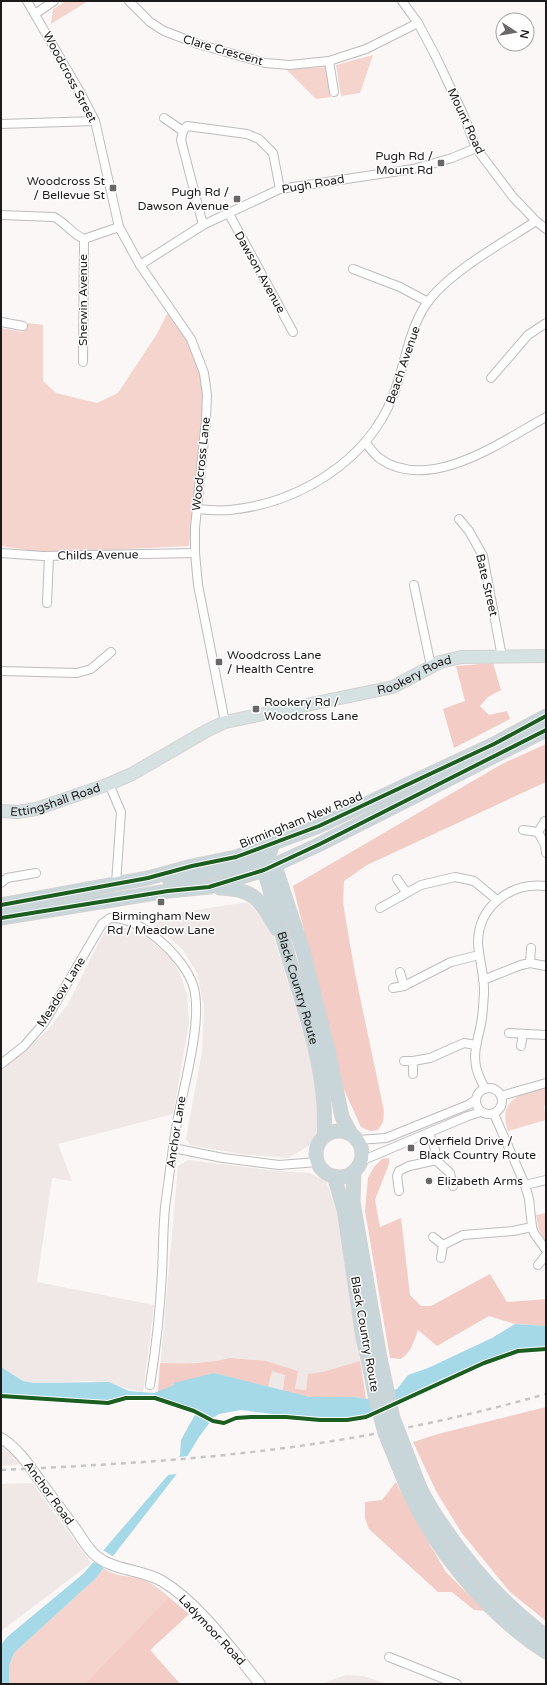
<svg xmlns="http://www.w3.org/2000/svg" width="547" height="1685" viewBox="0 0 547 1685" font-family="'Varela Round',sans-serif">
<rect width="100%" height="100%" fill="#faf7f6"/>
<g fill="#f0e8e6">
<path d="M248,902L272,931L313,1065L320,1112L315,1136L309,1146L288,1158L241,1154L190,1145L186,1139L202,1052L204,1007L197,973L183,950L161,930L146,920L158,916Z"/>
<path d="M117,926L125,928L149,939L171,958L180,974L187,994L189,1023L173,1114L58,1144L72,1181L52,1178L37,1282L154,1305L143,1392L91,1381L34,1383L23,1381L1,1367V1072L48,1030L68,1004L99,942L108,927Z"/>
<path d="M189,1160L268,1170L309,1173L326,1181L336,1209L366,1399L355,1397H310L214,1373L158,1392L178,1166Z"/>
<path d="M1,1444L20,1460L23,1464L1,1466Z"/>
<path d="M32,1483L91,1563L1,1631V1484Z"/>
<path d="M346,1675L364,1676L387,1684H321Z"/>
</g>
<g fill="#f5d4cd">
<path d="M66,1H88L51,24L53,9Z"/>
<path d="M373,55L360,93L341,96L336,65Z"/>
<path d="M326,67L331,97L316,99L286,69Z"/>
<path d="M169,310L189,341L205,388L189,546L46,553L1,546V328L23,332L28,323L43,325V381L56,393L97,403L118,393L157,334Z"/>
<path d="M546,1087V1106H544L546,1120L508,1131C497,1100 521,1093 546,1087Z"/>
<path d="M546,1213V1242L539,1230L536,1215Z"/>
<path d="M104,1568C116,1579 136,1574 150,1583C164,1591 176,1604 189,1614L150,1650L180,1684H9V1666L14,1653L96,1578Z"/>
</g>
<g fill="#f3cdc5">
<path d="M493,663L501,690L488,697L480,706L489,715L507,711L510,719L454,748L443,709L465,701L456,666Z"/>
<path d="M546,744V782L367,865L344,881L343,903L355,973L384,1111L383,1122L378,1130L370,1131L361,1127L342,1085L293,886L502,764Z"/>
<path d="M389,1158V1164L375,1200L380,1227L401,1218L410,1295L421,1306H431L490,1274L507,1302L546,1299V1326L515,1324L489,1316L437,1346L418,1330C414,1342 411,1352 401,1359L390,1358L365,1211L368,1178L374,1167L382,1159Z"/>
<path d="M230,1358L266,1361L298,1371L295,1389L306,1390L308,1374L323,1372L360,1361L366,1399L355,1397H310L283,1391L285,1375L272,1371L268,1387L214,1373L158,1392L160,1363C184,1364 206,1364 230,1358Z"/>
<path d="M546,1407V1621L510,1592L461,1532L436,1491L413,1442L438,1434Z"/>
<path d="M396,1482L417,1523L446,1572L485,1611L474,1610L452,1592H438L369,1529L365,1518V1502L382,1500Z"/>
<path d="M169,1598L189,1614L150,1650L180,1684H85Z"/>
</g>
<path fill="#a5d9e8" d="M515,1324L546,1326V1347L517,1349L480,1362L367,1415L359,1418L333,1420L297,1417L241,1410L219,1414L213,1418L199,1437L176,1475L96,1578L14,1653L9,1666V1684H1V1645L7,1637L83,1574L169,1474L180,1455L181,1440L197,1411L187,1406L156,1397L127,1396L107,1402L37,1396L1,1395V1367L23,1381L34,1383L109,1382L129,1391L154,1393L174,1385V1383L214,1373L310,1397H355L366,1399L397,1389L408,1375L428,1368L492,1338Z"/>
<g fill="#faf7f6">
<path d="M189,1456L179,1474L166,1475L177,1457Z"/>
<path d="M101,1549L114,1557L105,1569L97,1563L92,1562Z"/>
</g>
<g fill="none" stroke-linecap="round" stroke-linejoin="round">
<g stroke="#bebcbc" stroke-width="10">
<g id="minor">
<path d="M27,1L80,92L95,121L119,227L140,265L191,339L204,373L207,395L206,420L195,528V553L198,585L225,722"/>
<path d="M129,1L150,22L164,31L198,44L265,63L290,65L329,61L366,49L418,23"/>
<path d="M402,1L418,23L435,55L464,116L476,148L513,197L536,221L546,229"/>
<path d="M35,14L54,1"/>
<path d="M329,61L334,92"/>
<path d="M164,118L183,131"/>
<path d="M1,124L95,121"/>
<path d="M228,212L293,332"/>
<path d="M1,215L54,217C66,223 72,234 84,239L119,227"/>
<path d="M203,225L181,140L183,131L187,126L247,134L259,139L273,153L280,189"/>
<path d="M140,265L203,225L280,189L413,169L452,158L476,148"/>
<path d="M353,269L400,287L428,302"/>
<path d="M1,322L23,326"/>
<path d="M83,362L84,239"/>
<path d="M491,378L528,335L546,323"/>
<path d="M365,442C369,447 374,454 379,458C429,494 501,442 546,417"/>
<path d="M197,509C207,510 219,511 230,510C298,503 367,462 393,396C405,366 408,330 427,303C449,272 504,242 536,221"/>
<path d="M459,519L469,531L483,556L502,657"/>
<path d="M1,553L43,556L195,553"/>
<path d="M414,585L431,666"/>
<path d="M47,603L49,556"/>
<path d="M1,671L77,673L91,669L111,652"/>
<path d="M109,784L121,812L116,883"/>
<path d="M523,830L538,832L545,845L546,853"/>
<path d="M538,832L545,821"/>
<path d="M397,879L406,892"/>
<path d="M1,883L7,878L36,873"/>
<path d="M380,908L421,885L455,877L474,881L497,900"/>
<path d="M530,963L531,948"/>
<path d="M400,972L404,986L451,962L479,955"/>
<path d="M483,980L521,965L530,963L546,966"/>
<path d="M393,988L404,986"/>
<path d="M509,1033L546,1035"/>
<path d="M521,1046L523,1034"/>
<path d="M404,1061H413L430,1058L464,1043L476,1045"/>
<path d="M1,1064L24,1046L44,1023L102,924L110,918C141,917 183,956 193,985C204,1019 183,1087 177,1123C172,1150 169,1179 165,1207C163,1229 163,1251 162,1273C160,1311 156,1348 150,1385"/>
<path d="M413,1074V1061"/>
<circle cx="489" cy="1101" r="13"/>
<path d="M485,1089C482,1082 477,1074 476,1066C473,1052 478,1039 481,1024C483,1014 483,1004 484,994C485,977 479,960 478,943C478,906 511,882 546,886"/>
<path d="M501,1096L546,1083"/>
<path d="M494,1114L525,1185L529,1199L532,1227L534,1233L546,1250"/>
<path d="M429,1133L434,1146L438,1162L450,1173L453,1186"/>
<path d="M358,1140L386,1138L468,1105L476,1100"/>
<path d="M173,1148L223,1158L279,1165L318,1162"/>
<path d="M361,1161L468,1116L481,1112"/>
<path d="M525,1185L546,1180"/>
<path d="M399,1191L397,1176L399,1171L409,1166L437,1160"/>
<path d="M433,1237L443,1245L441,1258"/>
<path d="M443,1245L463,1235L513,1231L532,1227"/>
<path d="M538,1265L546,1255"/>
<path d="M389,1657L457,1684"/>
</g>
</g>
<g stroke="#bebcbc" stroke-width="12">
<path id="tertiary" d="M1,1438C19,1449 30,1467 43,1485C54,1500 66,1516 77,1531C82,1539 87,1547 93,1553C113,1572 139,1568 162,1581C199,1603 233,1651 260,1684"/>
</g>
<g stroke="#d4d2d2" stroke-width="14">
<g id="primary">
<path id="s1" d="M1,811L17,812L36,809L109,784L132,774L208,730L225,722L393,687L440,662L461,657L546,656"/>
</g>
</g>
<g stroke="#d4d2d2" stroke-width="15">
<g id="trunk">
<path id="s2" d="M273,843L264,870C273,898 279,927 288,955C306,1016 328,1072 324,1136"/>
<path d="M275,866L304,954L329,1054L342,1117L351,1134"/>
<path d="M168,878L187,877L237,865L267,860L273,864"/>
<path d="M220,888C256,889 260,901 277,929"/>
<path d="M1,905L148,878L192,866L236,857L319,826L494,744L546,716"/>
<path d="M1,918L168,891L209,887L264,870L320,844L546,730"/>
<circle cx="339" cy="1154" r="23"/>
<path d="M354,1172L353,1202L380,1358"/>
<path d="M334,1176L344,1210L363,1338L368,1359"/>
<path d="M405,1482C430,1545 489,1616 546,1652"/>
<path d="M418,1483C424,1499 435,1515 445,1529C473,1570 505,1606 546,1636"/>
</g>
</g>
<use href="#minor" stroke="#fefefe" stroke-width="8"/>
<use href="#tertiary" stroke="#fefefe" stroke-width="10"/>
<use href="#primary" stroke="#d6e1e2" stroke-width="12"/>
<use href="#trunk" stroke="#c8d6da" stroke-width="13"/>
<path stroke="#c7c6c6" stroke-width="2.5" stroke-dasharray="5 5" stroke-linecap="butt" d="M1,1470C82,1466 163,1462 243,1453C345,1442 447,1422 546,1394"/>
<g stroke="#d4d2d2" stroke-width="15" stroke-linecap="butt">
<g id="trunk-bridge">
<path d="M380,1358L393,1418L418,1483"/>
<path d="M368,1359L375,1395L385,1433L405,1482"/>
</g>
</g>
<use href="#trunk-bridge" stroke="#c8d6da" stroke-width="13"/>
<g stroke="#fff" stroke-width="6">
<g id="cycleway">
<path d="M1,905L148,878L192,866L236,857L319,826L494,744L546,716"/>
<path d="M1,918L168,891L209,887L264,870L320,844L546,730"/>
<path d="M1,1396L108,1403L126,1398H155L194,1411L213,1421L224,1423L236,1418L251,1417H286L320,1420H347L366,1417L484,1363L518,1351L546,1349"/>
</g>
</g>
<use href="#cycleway" stroke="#1b5e20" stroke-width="4"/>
</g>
<g fill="#6a6767" stroke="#fff" stroke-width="1.5">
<rect x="437" y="159" width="8" height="8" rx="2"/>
<rect x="109" y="184" width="8" height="8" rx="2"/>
<rect x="233" y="195" width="8" height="8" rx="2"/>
<rect x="215" y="658" width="8" height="8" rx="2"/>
<rect x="252" y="705" width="8" height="8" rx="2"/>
<rect x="157" y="898" width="8" height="8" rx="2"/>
<rect x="407" y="1144" width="8" height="8" rx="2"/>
<circle cx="429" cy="1181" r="4"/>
</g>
<g text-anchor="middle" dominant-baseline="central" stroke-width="3" stroke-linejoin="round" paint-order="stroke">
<g font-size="12" fill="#1c1a1a" stroke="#fff">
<text transform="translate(223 50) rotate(16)">Clare Crescent</text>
<text transform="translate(70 77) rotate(62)">Woodcross Street</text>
<text transform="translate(466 121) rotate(65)">Mount Road</text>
<text transform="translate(313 184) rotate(-10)">Pugh Road</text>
<text transform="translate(260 272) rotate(61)">Dawson Avenue</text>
<text transform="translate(83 300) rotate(-90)">Sherwin Avenue</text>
<text transform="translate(403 365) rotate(-71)">Beach Avenue</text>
<text transform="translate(201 464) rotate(-84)">Woodcross Lane</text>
<text transform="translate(98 555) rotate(-1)">Childs Avenue</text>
<text transform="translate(487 585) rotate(77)">Bate Street</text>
<text stroke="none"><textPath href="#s1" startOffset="440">Rookery Road</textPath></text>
<text stroke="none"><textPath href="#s1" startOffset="56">Ettingshall Road</textPath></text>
<text transform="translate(301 820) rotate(-22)">Birmingham New Road</text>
<text stroke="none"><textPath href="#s2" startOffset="151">Black Country Route</textPath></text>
<text transform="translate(61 992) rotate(-58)">Meadow Lane</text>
<text transform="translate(176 1132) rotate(-81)">Anchor Lane</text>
<text transform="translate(365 1334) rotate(80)">Black Country Route</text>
<text transform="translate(49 1493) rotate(54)">Anchor Road</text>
<text transform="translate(212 1630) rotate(47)">Ladymoor Road</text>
</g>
<g font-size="12" fill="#1c1a1a" stroke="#fff" text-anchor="start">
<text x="433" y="156" text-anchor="end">Pugh Rd /<tspan x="433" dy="14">Mount Rd</tspan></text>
<text x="105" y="181" text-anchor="end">Woodcross St<tspan x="105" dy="14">/ Bellevue St</tspan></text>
<text x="229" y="192" text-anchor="end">Pugh Rd /<tspan x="229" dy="14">Dawson Avenue</tspan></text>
<text x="227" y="655">Woodcross Lane<tspan x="227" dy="14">/ Health Centre</tspan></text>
<text x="264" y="702">Rookery Rd /<tspan x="264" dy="14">Woodcross Lane</tspan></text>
<text x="161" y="916" text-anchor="middle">Birmingham New<tspan x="161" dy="14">Rd / Meadow Lane</tspan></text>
<text x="419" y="1141">Overfield Drive /<tspan x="419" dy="14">Black Country Route</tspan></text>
<text x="437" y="1181">Elizabeth Arms</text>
</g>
</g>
<rect width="547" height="1685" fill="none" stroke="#1c1a1a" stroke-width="4"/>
<g transform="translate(515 32) rotate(102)"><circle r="19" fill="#ffffff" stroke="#a4a3a3"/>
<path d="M0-3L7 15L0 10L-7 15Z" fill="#6a6767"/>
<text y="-6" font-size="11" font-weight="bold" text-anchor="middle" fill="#1c1a1a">N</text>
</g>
</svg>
